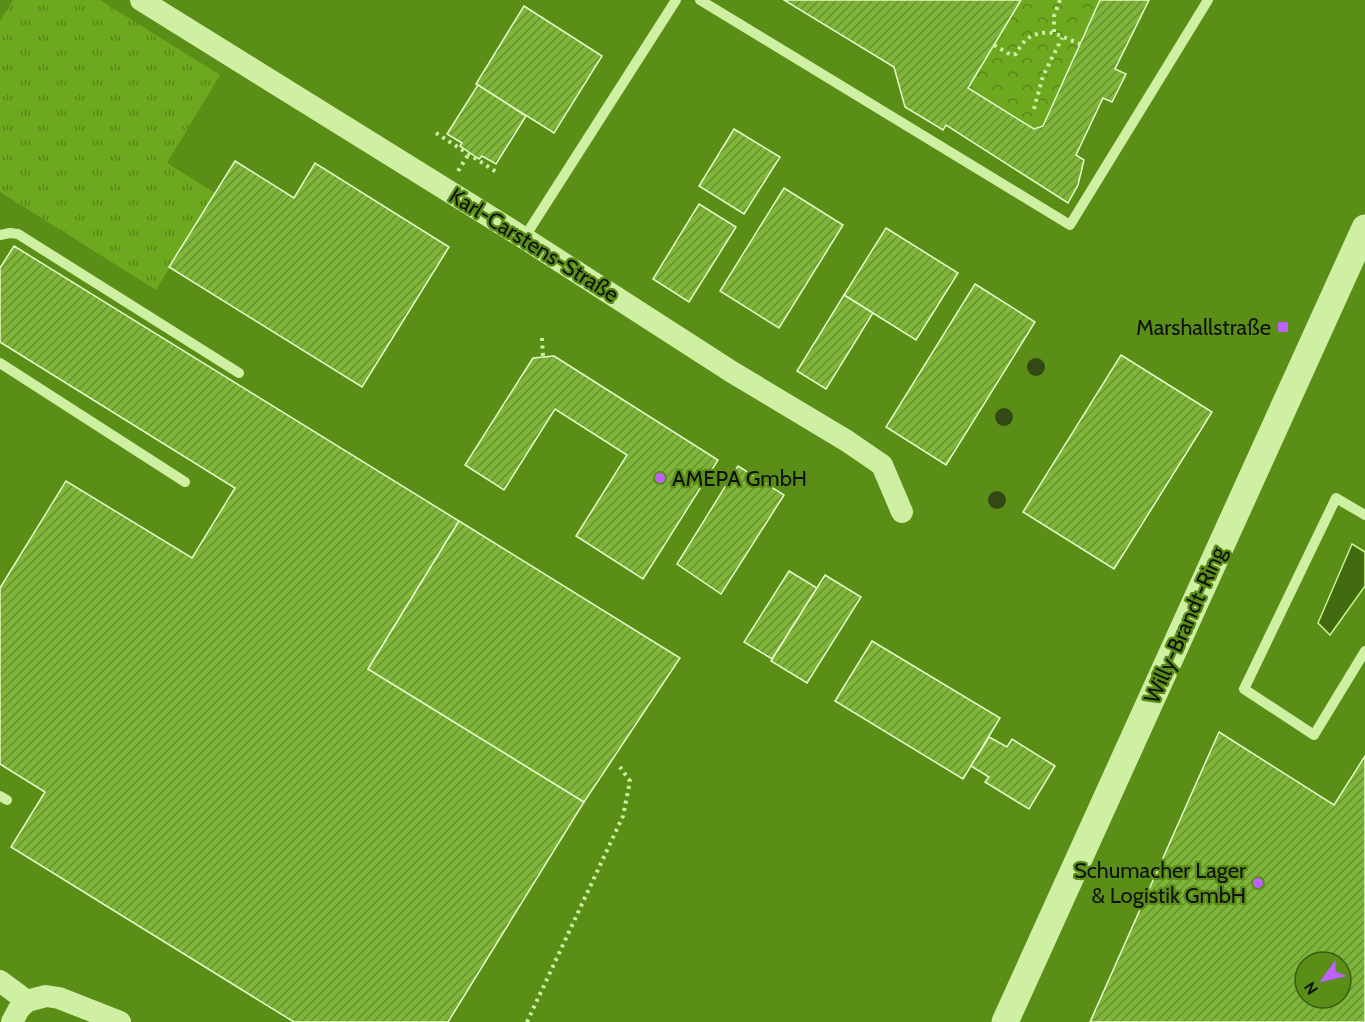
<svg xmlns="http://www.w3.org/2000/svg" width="1365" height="1022" viewBox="0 0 1365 1022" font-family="Cabin,sans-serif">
<defs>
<pattern id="grass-tufts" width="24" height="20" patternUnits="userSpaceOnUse" patternTransform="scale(1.5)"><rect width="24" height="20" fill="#6da81f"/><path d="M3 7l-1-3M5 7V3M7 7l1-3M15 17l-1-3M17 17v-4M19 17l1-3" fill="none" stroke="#58871a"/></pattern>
<pattern id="park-crowns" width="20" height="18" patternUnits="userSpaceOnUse" patternTransform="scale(1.5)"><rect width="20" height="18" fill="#6da81f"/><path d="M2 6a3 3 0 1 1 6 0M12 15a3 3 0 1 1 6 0" fill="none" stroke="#58871a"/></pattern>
<pattern id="building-hatch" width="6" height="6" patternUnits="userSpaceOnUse" patternTransform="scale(1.5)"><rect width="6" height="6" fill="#80b53b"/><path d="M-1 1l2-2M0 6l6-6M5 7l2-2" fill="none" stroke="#679230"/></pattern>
</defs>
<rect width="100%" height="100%" fill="#5a8e17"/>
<path fill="url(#grass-tufts)" d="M13,0H100L220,75L167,163L215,193L156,290L0,192V21Z"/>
<path fill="url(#park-crowns)" d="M1021,0H1100L1043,126L1034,129L968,88Z"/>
<path fill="#426b0f" stroke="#ccf295" stroke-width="1.5" d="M1352,544L1365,552V586L1330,635L1318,623Z"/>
<g fill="url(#building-hatch)" stroke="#e6fbc9" stroke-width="1.5" fill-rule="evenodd">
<path d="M784,0H1021L968,88L1034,129L1043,126L1100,0H1149L1115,69L1126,74L1112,102L1103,98L1076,155L1084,160L1078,185L1068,203L946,125L943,130L905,107L894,67Z"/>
<path d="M524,6L602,56L554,133L476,84Z"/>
<path d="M478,85L526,116L496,164L482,156L479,159L460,146L462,143L447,134Z"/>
<path d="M734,129L780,157L744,214L699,186Z"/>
<path d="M235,161L294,198L315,163L449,247L362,387L169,267Z"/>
<path d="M784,188L843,225L779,328L720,291Z"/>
<path d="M699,204L736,227L689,302L653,279Z"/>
<path d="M886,228L958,273L916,340L844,295Z"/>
<path d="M14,246L459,521L368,669L584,802L448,1022H294L11,847L45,792L0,764V588L66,481L192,558L235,488L0,342V268Z"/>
<path d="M975,284L1035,322L946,465L886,427Z"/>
<path d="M844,295L873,313L826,389L797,371Z"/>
<path d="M1121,355L1212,412L1114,569L1023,512Z"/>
<path d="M554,356L718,460L643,579L576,536L627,455L555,409L504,490L465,465L533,358Z"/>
<path d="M738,466L784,495L721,594L677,564Z"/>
<path d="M459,521L680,658L584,802L368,669Z"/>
<path d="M789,571L817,588L772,659L744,642Z"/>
<path d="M825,575L861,597L807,683L771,661Z"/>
<path d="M872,641L1000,718L963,779L835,701Z"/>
<path d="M1219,732L1334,805L1365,756V1022H1090ZM1305,962H1341V998H1305Z"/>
<path d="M989,737L1007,747L1012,739L1055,766L1029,809L985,782L989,777L971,766Z"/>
</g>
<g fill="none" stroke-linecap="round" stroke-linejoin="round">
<g stroke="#cfefa3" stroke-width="4" stroke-dasharray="3 4.5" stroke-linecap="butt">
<path d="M1060,0L1054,16V33L1080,44"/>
<path d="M994,45L1011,55L1016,54C1024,37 1036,31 1054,33"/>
<path d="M1034,109L1043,76L1062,38"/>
<path d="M436,133L498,173"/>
<path d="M458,171L468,155"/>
<path d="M542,338L543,357"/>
<path d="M527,1022L623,816L630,781L620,767"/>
</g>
<g stroke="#cfefa3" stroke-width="10">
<path d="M700,0L1070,225L1208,0"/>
<path d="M0,235L10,233L18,234L239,373"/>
<path d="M524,238L676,0"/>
<path d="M0,363L185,482"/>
<path d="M1365,515L1336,498L1244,689L1314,735L1365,651"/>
<path d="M0,796L7,800"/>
</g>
<g stroke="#cfefa3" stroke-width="22">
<path d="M141,0L524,238L732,372L847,441L882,465L902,512"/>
<path d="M0,981L27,1001L19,1009L12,1022"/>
<path d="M27,1001L46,996L59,998L120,1022"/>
</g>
<path stroke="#cfefa3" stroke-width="27" d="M1005,1022L1365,228"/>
</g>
<g fill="#324914">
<circle cx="1036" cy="367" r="9"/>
<circle cx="1004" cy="417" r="9"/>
<circle cx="997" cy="500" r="9"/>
</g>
<g fill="#be61ff" stroke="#5a8e17" stroke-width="2">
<rect x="1277" y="321" width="12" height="12" rx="3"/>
<circle cx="660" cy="478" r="6"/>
<circle cx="1258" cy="883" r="6"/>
</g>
<g text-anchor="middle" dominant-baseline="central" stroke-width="4.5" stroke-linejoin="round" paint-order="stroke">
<g font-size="22" fill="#111" stroke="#5a8e17">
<text transform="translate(534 245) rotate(32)">Karl-Carstens-Straße</text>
<text transform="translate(1185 625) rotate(-66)">Willy-Brandt-Ring</text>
</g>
<g font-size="22" fill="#111" stroke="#5a8e17" text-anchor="end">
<text x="1271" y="327">Marshallstraße</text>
<text x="672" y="478" text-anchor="start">AMEPA GmbH</text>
<text x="1246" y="870">Schumacher Lager<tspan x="1246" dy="25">&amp; Logistik GmbH</tspan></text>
</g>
</g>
<g transform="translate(1323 980) rotate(236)"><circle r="28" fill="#5a8e17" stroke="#3d5c15" stroke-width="1.5"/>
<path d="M0-4.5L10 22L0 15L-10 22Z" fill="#be61ff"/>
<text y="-9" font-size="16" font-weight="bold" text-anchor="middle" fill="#111111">N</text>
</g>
</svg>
